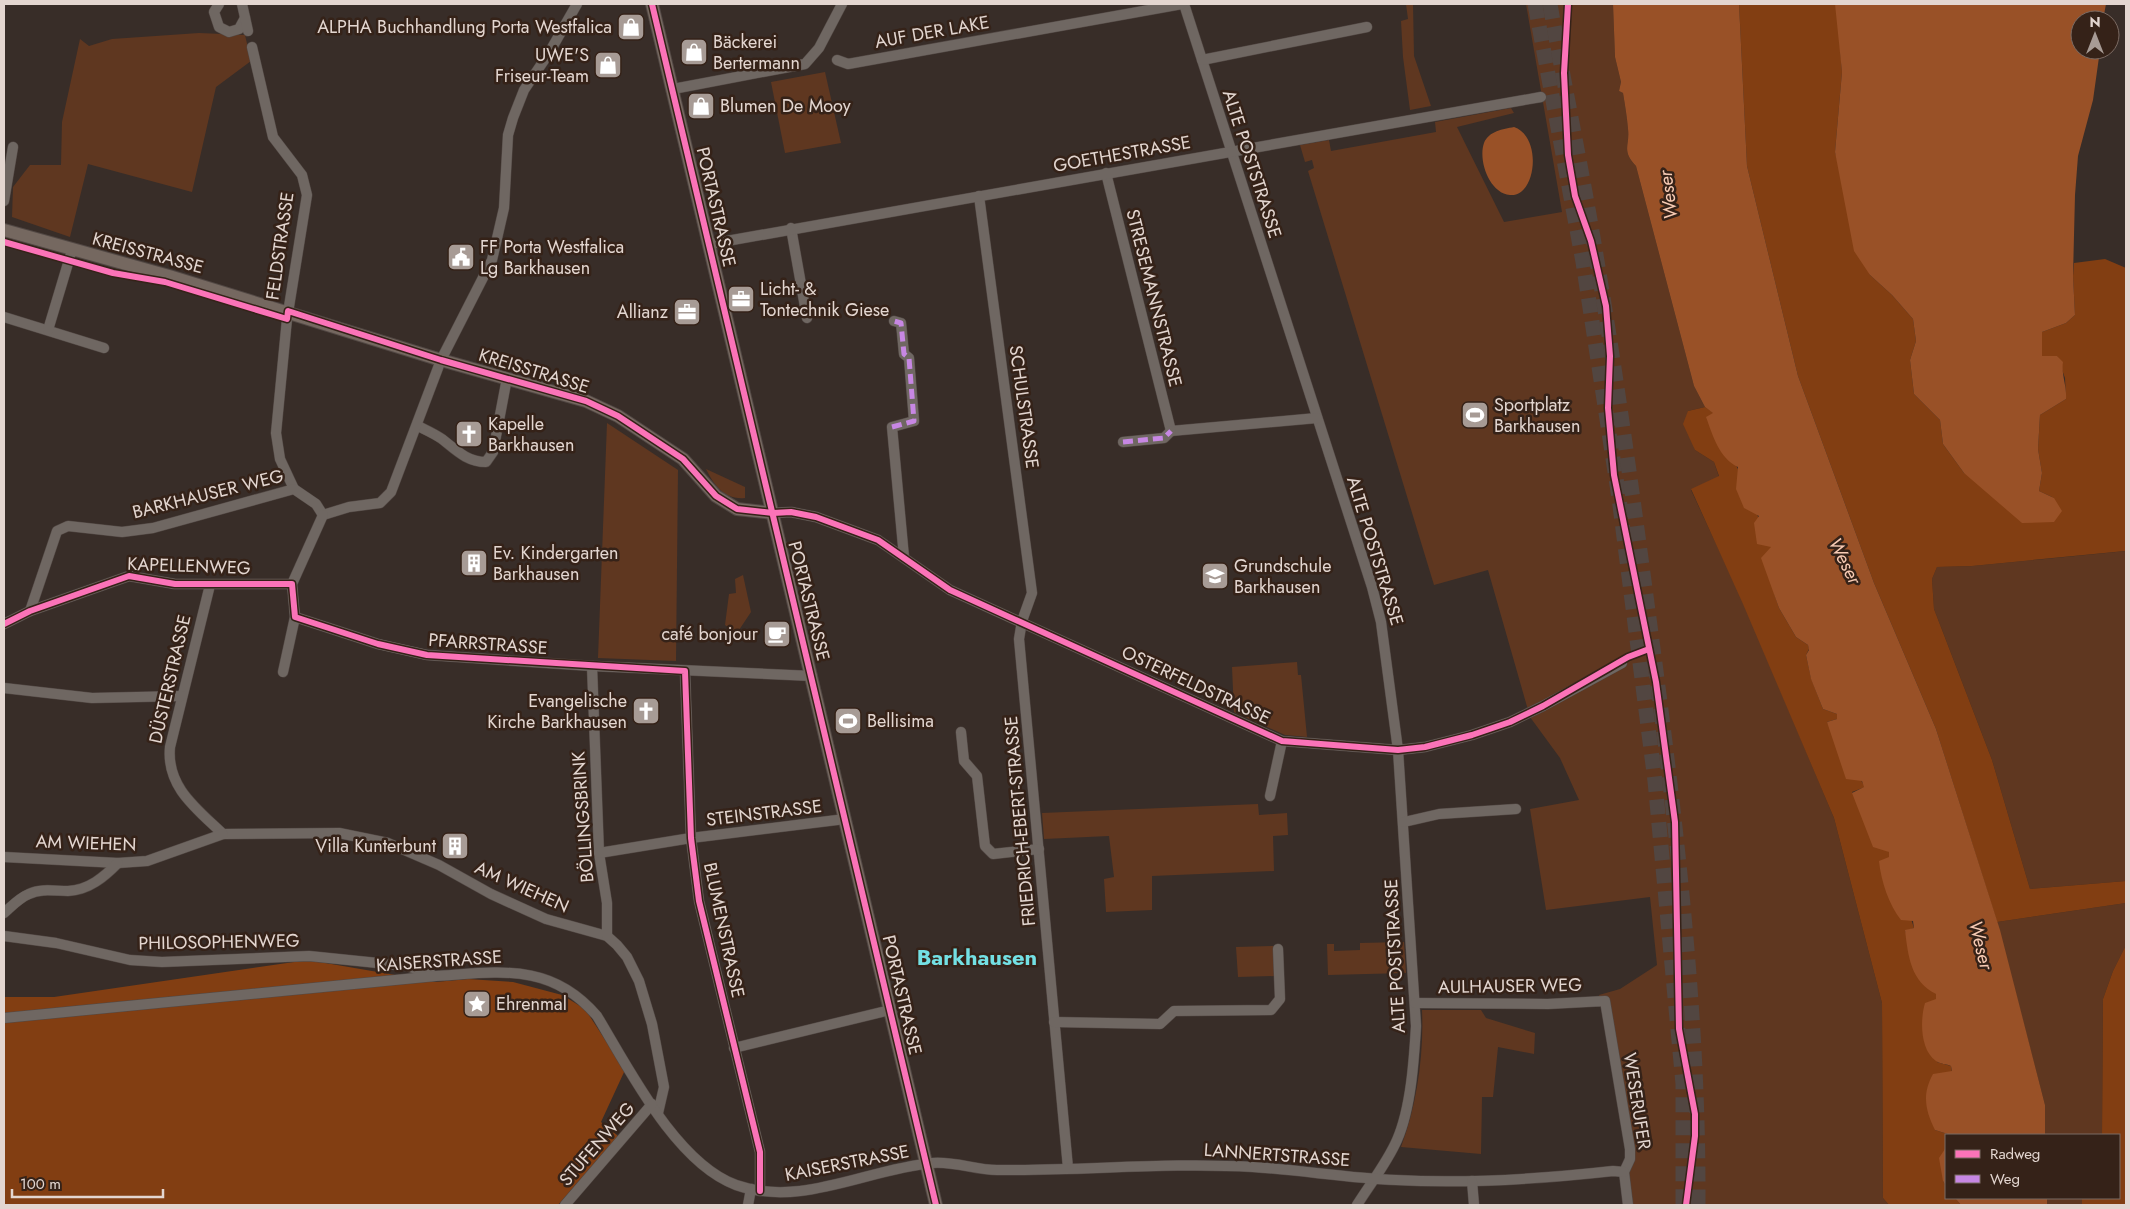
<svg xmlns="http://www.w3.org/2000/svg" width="2130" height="1209" viewBox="0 0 2130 1209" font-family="Jost,sans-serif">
<rect width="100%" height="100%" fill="#382d28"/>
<g fill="#5f3720">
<path d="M1406,4H1413L1414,56L1431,106L1410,110L1403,57L1401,21L1408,19Z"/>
<path d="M1526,4H1613L1615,57L1621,82L1619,91L1623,93C1625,105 1627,117 1628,129C1630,146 1621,150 1636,166L1694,386L1705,407L1688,411L1695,450L1714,462L1719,477L1691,490L1744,604L1834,818L1882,1003L1883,1198L1889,1205H1629L1623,1174L1631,1154L1599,995L1620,989L1657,965L1650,897L1546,910L1530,809L1579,800L1560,758L1530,717L1488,570L1434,585L1308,171L1314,168L1312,160L1305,162L1300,145L1329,140L1331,151L1436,132L1435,122L1511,108L1514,113L1457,127L1504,222L1562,212Z"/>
<path d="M199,33L245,35L251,61L216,87L192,192L88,164L70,237L12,217L13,187L30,165H61L62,122L80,39L89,46L112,39Z"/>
<path d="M825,72L841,143L785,153L771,82Z"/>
<path d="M607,423L678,470L676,661L598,658Z"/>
<path d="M706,469L745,487V498C724,500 714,485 706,469Z"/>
<path d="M2126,551V881L2030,889L1992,760L1934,609L1932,579L1937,567L1972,566Z"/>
<path d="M743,575L751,612L737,633L725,625L729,594L736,593L735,579Z"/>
<path d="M1297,662L1298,675H1301L1307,737L1285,735L1234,712L1232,667Z"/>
<path d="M1258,804L1259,815L1287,813L1288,835L1273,836L1274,871L1152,876V910L1106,912L1104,879L1114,877L1109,836L1044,839L1042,813Z"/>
<path d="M2126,903V945L2113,971L2103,999L2102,1135H2045V1105L1997,922Z"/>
<path d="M1404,942L1406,973L1328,975L1327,944H1334V951L1360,950V943Z"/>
<path d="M1274,946L1275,976L1238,977L1236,947Z"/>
<path d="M1422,1010H1481L1486,1018L1535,1033L1534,1054L1498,1047L1493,1097H1482L1481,1154L1401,1147C1417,1104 1424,1055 1422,1010Z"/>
<rect x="2047" y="1198" width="35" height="7"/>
</g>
<g fill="#823e12">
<path d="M1739,4H1835L1837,8L1842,72L1835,152L1870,275L1892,295L1913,319L1916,341L1910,360L1914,394L1940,420L1943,444L1964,473L2054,498L2039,491L2042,473L2038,449L2040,415L2066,399L2065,378L2057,356H2042V332L2066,323L2075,315L2073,276L2074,263L2105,259L2126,268L2125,551L1972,566L1937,567L1932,579L1934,609L1992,760L2030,889L2126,881V903L1997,922L1936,729L1874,583L1798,376L1747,166Z"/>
<path d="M1705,407L1714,413L1771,547L1774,593L1779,608L1796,637L1808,645L1809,649L1806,655L1811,678L1823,709L1837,714V719L1827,722L1865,787L1852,792L1889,852L1914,928L1905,931L1936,994L1937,1062L1951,1066L1952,1072L1935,1130L1951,1135H1946L1943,1181L1946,1186V1198H1955L1961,1205H1889L1883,1198L1882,1003L1834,818L1743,604L1691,489L1719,476L1714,462L1695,450L1683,424L1688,411Z"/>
<path d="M2126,945V1205H2082V1198H2119V1135H2102L2103,999L2113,971Z"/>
<path d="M308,960L436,982L468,979L513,982L562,995L585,1009L625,1070L601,1122L618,1136L558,1205H4V997H54Z"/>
</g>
<g fill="#995127">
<path d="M1613,4H1739L1747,166L1798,376L1874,583L1936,729L2000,930L2045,1105V1135H1951L1935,1130C1925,1110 1922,1094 1933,1074L1952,1071L1951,1066C1947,1064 1940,1064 1936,1061C1920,1050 1920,1020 1925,1003L1936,999V994C1911,982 1908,956 1905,930L1914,928L1913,921L1901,920C1889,905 1881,881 1879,861L1889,857V852L1873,847L1852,793L1864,787L1862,781L1846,779L1827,722L1837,719V714L1823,709L1811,679L1806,655L1809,650L1808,645L1796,637L1779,608L1761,558L1771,547L1757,544L1754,523L1759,516L1744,508L1736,489L1738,467C1719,458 1713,436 1706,417L1713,413L1705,407L1694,386L1636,166C1621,150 1630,146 1628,129C1627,117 1625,105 1623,93L1619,91L1621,82L1615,57Z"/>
<path d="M1835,4H2106L2103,20H2080V50H2100L2093,100L2078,156L2075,195L2073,276L2075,315L2066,323L2042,332V356H2057L2063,362C2061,374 2067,386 2066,399L2040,415L2038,449L2042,473L2039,491L2054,498L2062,511L2054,522L2022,523L1964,473L1943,444L1940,420L1914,394L1910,360L1916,341L1913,319L1892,295L1870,275L1854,251L1835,152L1842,72Z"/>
<path d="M1514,127C1543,137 1536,198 1510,195C1489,193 1478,160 1484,143C1489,131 1503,129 1514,127Z"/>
<path d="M1945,1149H1946V1186L1943,1181L1939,1158Z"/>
<path d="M1955,1198H2047V1205H1961Z"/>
</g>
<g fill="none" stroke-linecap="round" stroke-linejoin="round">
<g stroke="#524641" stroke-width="15" stroke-dasharray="15 8" stroke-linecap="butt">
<path d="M1535,4L1583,262L1619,498L1655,781L1683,1084V1205"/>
<path d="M1550,4C1565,90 1583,175 1597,261C1620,398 1638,535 1656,671C1679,848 1699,1027 1698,1205"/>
</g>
<g stroke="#524844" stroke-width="11">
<g id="minor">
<path d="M219,4L214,12L219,27L229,32L239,29L245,18"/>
<path d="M242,4L248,31"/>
<path d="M1184,4L1372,587L1381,622L1398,750L1416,1026C1414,1060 1411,1108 1397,1140C1387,1163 1370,1184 1357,1205"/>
<path d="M252,47L273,137L302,175L307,195L287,319L276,433L280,459L294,489"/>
<path d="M837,60L848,64L1182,4"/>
<path d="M1202,60L1367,27"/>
<path d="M673,89L805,64L819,48L842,4"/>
<path d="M1106,173L1171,431L1317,418"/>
<path d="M979,196L1032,593L1022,621L1019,639L1068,1168"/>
<path d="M4,201L13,147"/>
<path d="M791,228L807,318"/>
<path d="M710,244L1541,97"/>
<path d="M4,317L104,348"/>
<path d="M894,321L901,323L904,354L909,358L914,421L892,427L904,557"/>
<path d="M48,330L72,250"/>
<path d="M418,426C426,430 435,434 442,439C456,450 467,462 486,462L493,452L507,378"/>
<path d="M1123,442L1164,438L1171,431"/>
<path d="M773,513L791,512L816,517L878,540L950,590L1282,741L1398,750L1425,747L1472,735L1510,722L1543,706L1622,663"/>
<path d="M323,515L349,507L380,503L391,492L441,360L492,260L504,208L508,135L513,118L524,90L549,53L577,4"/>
<path d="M210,585L170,747C166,787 197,809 223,834L339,833L388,843L439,865L491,894L546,919L607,936L617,945L627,957L639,981L652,1024L664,1087L658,1113"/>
<path d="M30,611L57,531L68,526L122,532L153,528L294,489L316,504L323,515"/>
<path d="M295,617L378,644L427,655L592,666L812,676"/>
<path d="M4,624L30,611L129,576L175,584H292"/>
<path d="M592,666L599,853L607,903V936"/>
<path d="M685,671L691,838L699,901L760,1152V1191"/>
<path d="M283,672L295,617L292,584L323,515"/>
<path d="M4,688L92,698L182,696"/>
<path d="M961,732L964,761L977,776L985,846L993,854L1039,849"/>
<path d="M1270,796L1282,741"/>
<path d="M1404,822L1439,814L1516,809"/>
<path d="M599,853L691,838L845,819"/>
<path d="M4,857L118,863L147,861L223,834"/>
<path d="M4,913C12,906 19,898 29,894C41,888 55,891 68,891C89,890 104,877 118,863"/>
<path d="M4,936L56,943L130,960L162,962L309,956L407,966L431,974"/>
<path d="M1415,1003L1548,1004L1605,1001L1630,1149V1159L1624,1172L1628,1205"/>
<path d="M4,1018L436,976C500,972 551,962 597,1016C629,1069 676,1163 736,1185C801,1208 867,1169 932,1163C955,1161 975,1170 997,1170C1083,1171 1167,1162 1253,1167C1301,1170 1348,1178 1396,1180C1469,1184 1541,1179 1613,1171L1624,1172"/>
<path d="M1054,1022L1160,1024L1174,1011L1271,1010L1280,999L1278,949"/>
<path d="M734,1048L890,1010"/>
<path d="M1472,1181L1474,1205"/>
<path d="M565,1205L652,1104"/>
<path d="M748,1205L751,1189"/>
</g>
</g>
<g stroke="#524844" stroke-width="14">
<g id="major">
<path d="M652,4L936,1205"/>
<path d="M4,230L169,276L441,360L586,401L618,416L683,459L716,496L737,509L773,513"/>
</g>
</g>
<use href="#minor" stroke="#6f6762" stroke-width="10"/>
<use href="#major" stroke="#756860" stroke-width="12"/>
<g stroke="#c787e3" stroke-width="5" stroke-dasharray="10 5" stroke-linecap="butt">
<path d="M892,427L914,421L909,358L904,354L901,323L894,321"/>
<path d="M1123,442L1164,438L1171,431"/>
</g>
<g stroke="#352218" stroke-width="9">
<g id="cycleway">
<path d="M652,4L936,1205"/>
<path d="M1568,4L1564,73L1568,155L1575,196L1591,241L1606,306L1610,356L1608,408L1614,475L1656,682L1675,822L1679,1029L1695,1114V1136L1686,1205"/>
<path d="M4,242L113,273L165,282L287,319L288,311L441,360L586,401L618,416L683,459L716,496L737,509L773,513L791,512L816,517L878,540L950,590L1282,741L1398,750L1425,747L1472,735L1510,722L1543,706L1628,657L1649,649"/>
<path d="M4,624L30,611L129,576L175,584H292L295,617L378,644L427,655L685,671L691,838L699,901L760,1152V1191"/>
</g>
</g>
<use href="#cycleway" stroke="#fb73b8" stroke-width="6"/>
</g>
<defs>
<g id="shop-square" transform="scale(1.4375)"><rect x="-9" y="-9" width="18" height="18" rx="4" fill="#a79b95" stroke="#352218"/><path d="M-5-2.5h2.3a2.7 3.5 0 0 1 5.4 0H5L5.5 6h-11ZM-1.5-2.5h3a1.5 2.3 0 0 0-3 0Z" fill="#fff"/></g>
<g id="civic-square" transform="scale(1.4375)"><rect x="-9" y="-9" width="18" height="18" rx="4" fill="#a79b95" stroke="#352218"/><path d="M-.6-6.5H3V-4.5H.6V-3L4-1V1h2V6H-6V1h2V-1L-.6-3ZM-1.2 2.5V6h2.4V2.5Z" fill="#fff"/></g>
<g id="office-square" transform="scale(1.4375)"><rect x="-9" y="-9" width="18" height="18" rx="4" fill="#a79b95" stroke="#352218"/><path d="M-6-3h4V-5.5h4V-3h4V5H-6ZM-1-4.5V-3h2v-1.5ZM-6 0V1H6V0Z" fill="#fff"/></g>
<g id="stadium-square" transform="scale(1.4375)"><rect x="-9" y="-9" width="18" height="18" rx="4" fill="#a79b95" stroke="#352218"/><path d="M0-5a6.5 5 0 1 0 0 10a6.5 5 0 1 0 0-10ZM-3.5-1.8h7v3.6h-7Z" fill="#fff"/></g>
<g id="church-square" transform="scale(1.4375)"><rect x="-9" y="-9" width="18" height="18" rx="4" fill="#a79b95" stroke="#352218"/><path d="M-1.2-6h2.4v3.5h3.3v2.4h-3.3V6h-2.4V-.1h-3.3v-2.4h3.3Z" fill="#fff"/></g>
<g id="building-square" transform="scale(1.4375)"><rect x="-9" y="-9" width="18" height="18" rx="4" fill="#a79b95" stroke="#352218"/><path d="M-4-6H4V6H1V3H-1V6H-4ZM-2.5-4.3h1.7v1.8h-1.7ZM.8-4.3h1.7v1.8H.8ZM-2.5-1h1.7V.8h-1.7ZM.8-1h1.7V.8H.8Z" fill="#fff"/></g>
<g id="school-square" transform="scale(1.4375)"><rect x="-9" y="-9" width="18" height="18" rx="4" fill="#a79b95" stroke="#352218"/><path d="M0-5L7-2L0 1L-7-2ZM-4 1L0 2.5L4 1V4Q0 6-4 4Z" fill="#fff"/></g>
<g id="cafe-square" transform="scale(1.4375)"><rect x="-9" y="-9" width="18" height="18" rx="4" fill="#a79b95" stroke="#352218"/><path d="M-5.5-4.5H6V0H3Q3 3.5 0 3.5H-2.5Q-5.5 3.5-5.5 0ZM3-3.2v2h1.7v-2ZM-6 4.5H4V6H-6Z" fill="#fff"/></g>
<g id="sight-square" transform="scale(1.4375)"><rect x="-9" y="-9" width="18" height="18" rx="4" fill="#a79b95" stroke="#352218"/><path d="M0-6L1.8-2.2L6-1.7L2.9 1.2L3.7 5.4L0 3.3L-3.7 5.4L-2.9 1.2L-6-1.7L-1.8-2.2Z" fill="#fff"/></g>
</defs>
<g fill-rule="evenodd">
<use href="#shop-square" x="631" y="27"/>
<use href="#shop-square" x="694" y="52"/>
<use href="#shop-square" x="608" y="65"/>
<use href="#shop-square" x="701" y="106"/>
<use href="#civic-square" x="461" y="257"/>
<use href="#office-square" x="741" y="299"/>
<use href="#office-square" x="687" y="312"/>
<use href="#stadium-square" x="1475" y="415"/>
<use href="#church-square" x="469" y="434"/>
<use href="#building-square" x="474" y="563"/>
<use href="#school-square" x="1215" y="576"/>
<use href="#cafe-square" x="777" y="634"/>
<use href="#church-square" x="646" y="711"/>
<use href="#stadium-square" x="848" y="721"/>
<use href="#building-square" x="455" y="846"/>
<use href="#sight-square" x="477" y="1004"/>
</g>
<g text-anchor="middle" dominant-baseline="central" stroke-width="5" stroke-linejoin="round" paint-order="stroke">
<g font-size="18" fill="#e3d6d0" stroke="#352218" text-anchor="start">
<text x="612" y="27" text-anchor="end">ALPHA Buchhandlung Porta Westfalica</text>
<text x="713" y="42">Bäckerei<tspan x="713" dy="21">Bertermann</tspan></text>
<text x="589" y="55" text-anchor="end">UWE'S<tspan x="589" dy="21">Friseur-Team</tspan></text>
<text x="720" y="106">Blumen De Mooy</text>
<text x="480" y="247">FF Porta Westfalica<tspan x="480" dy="21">Lg Barkhausen</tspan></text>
<text x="760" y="289">Licht- &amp;<tspan x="760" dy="21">Tontechnik Giese</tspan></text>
<text x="668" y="312" text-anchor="end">Allianz</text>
<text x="1494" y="405">Sportplatz<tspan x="1494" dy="21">Barkhausen</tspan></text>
<text x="488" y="424">Kapelle<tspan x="488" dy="21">Barkhausen</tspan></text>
<text x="493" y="553">Ev. Kindergarten<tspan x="493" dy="21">Barkhausen</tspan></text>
<text x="1234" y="566">Grundschule<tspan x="1234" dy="21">Barkhausen</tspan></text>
<text x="758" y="634" text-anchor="end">café bonjour</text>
<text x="627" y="701" text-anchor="end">Evangelische<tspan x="627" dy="21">Kirche Barkhausen</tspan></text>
<text x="867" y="721">Bellisima</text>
<text x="436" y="846" text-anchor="end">Villa Kunterbunt</text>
<text x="496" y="1004">Ehrenmal</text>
</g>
<g font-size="18" fill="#e3d6d0" stroke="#352218">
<text transform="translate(932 32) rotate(-10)">AUF DER LAKE</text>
<text transform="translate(1122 154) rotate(-10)">GOETHESTRASSE</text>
<text transform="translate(1252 164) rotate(72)">ALTE POSTSTRASSE</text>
<text transform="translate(716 207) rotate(77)">PORTASTRASSE</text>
<text transform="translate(280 246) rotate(-82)">FELDSTRASSE</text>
<text transform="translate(148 253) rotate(15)">KREISSTRASSE</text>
<text transform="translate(1154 298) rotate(76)">STRESEMANNSTRASSE</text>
<text transform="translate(534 371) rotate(17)">KREISSTRASSE</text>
<text transform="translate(1024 407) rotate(82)">SCHULSTRASSE</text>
<text transform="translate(208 494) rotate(-14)">BARKHAUSER WEG</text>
<text transform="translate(1375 551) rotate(73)">ALTE POSTSTRASSE</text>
<text transform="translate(189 566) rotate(2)">KAPELLENWEG</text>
<text transform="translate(809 601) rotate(76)">PORTASTRASSE</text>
<text transform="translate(488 644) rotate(4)">PFARRSTRASSE</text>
<text transform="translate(170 679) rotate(-77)">DÜSTERSTRASSE</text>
<text transform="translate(1196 685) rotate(25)">OSTERFELDSTRASSE</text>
<text transform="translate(764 813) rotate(-7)">STEINSTRASSE</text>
<text transform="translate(583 817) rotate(-94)">BÖLLINGSBRINK</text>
<text transform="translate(1020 821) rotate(-95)">FRIEDRICH-EBERT-STRASSE</text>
<text transform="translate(86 843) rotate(2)">AM WIEHEN</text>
<text transform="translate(522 887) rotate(24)">AM WIEHEN</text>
<text transform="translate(724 930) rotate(78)">BLUMENSTRASSE</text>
<text transform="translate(219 942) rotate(-1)">PHILOSOPHENWEG</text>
<text transform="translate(1395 956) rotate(-93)">ALTE POSTSTRASSE</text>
<text transform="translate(439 961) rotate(-4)">KAISERSTRASSE</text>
<text transform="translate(1510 986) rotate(-1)">AULHAUSER WEG</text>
<text transform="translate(902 995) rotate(77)">PORTASTRASSE</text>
<text transform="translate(1637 1101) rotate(81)">WESERUFER</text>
<text transform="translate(597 1144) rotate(-49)">STUFENWEG</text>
<text transform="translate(1277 1155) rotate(4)">LANNERTSTRASSE</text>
<text transform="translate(847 1163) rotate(-11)">KAISERSTRASSE</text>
</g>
<g font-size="19" font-style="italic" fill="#f8cbb4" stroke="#352218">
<text transform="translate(1668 195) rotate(-97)">Weser</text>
<text transform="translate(1845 561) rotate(63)">Weser</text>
<text transform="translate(1981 945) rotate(76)">Weser</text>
</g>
<g font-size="22" font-weight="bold" fill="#73e0e4" stroke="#352218">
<text x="977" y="957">Barkhausen</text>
</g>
</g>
<rect width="2130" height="1209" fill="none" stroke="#e3d6d0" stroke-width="10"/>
<rect x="1945" y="1134" width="175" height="65" fill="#352218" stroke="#7b6a62"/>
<rect x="1955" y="1150" width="25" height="8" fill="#fb73b8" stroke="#7b6a62"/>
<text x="1990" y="1159" font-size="15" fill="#e3d6d0">Radweg</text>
<rect x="1955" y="1175" width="25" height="8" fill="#c787e3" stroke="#7b6a62"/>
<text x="1990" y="1184" font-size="15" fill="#e3d6d0">Weg</text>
<g transform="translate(2095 35)"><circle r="24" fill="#352218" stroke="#7b6a62"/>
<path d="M0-4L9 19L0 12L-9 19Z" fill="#a79b95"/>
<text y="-8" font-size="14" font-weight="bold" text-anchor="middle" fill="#e3d6d0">N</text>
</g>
<path d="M12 1189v8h151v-8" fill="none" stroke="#e3d6d0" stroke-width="2.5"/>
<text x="20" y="1189" font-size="15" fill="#e3d6d0" stroke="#352218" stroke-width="4" paint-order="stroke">100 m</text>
</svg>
